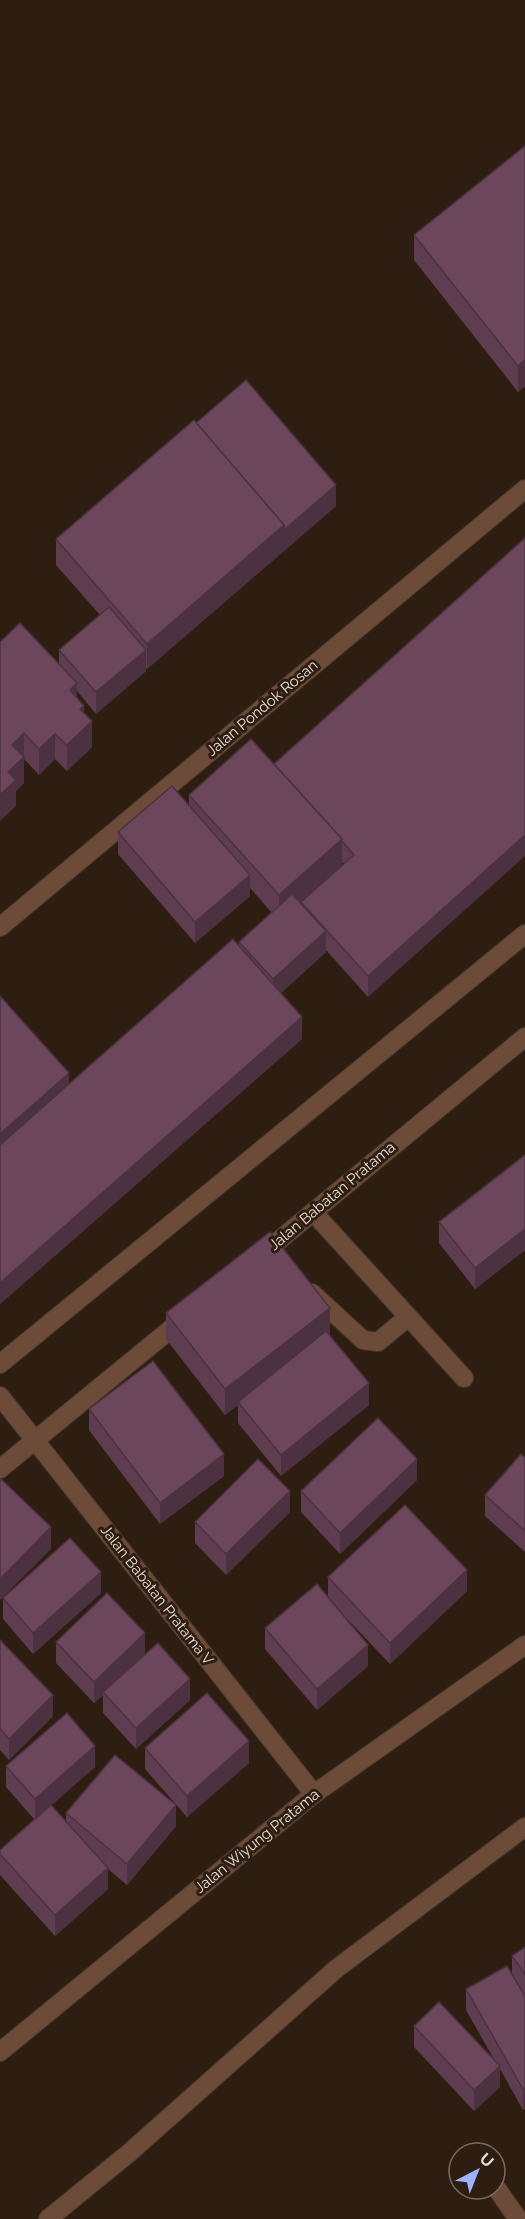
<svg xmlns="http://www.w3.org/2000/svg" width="525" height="2219" viewBox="0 0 525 2219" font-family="Raleway,sans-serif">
<rect width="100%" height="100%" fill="#2e1e12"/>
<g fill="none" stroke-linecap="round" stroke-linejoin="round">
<g stroke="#48392d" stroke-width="20">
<g id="minor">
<path d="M0,927L525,489"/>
<path d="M313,1212L464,1378"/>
<path d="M260,1256L525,1037"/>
<path d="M312,1293L363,1340L378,1342L408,1317"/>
<path d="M0,1364L525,934"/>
<path d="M0,1396L314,1794"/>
<path d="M0,1469L183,1319"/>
<path d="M0,2052L314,1794L525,1645"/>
<path d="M495,2186L518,2219"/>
</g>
</g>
<g stroke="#48392d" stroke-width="20">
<path id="tertiary" d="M48,2219L129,2153L336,1969L525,1827"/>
</g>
<use href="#minor" stroke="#6c4c38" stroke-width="18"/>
<use href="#tertiary" stroke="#6c4c38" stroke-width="18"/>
</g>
<g fill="#5d3d4f" fill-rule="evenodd">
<path d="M525,146V386L518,392L414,260V235Z"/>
<path d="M196,423L336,506L147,669L146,668V671L96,714L77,691V698L84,714L92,747L67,771L55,759L39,775L24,759V783L16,791V806L0,642L59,665V650L100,615L56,565V539Z"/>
<path d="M525,538L368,997L326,950V952L281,993L302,1039L0,1304V996L69,1084L239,946V942L272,913L250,888V896L195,943L118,854V832L189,806V795L274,764ZM342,862L344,864L301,902V904L300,903L342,865Z"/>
<path d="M439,1222L525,1250L475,1289L439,1243Z"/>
<path d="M166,1313L330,1334H329L369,1405L281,1476L238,1423V1405L225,1415L166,1339Z"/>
<path d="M89,1409L224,1476L160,1524L89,1430Z"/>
<path d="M525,1458V1552L485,1516V1495Z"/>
<path d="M417,1480L340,1554L301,1512V1491Z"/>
<path d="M290,1512L226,1575L195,1543V1522Z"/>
<path d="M328,1577L467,1591L390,1664L334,1605L368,1666L317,1710L265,1649V1628L328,1597Z"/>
<path d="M101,1593L33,1654L3,1619V1598Z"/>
<path d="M0,1640L53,1716L9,1760L0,1750Z"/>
<path d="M56,1642L145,1654L190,1700L136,1749L103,1713V1695L94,1703L56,1663Z"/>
<path d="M145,1748L249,1763L187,1817L145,1769Z"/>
<path d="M6,1766L95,1767L51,1805L66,1821V1813L176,1826L127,1885L108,1869V1889L55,1936L0,1875V1850L34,1819L6,1787Z"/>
<path d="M525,1947V2109L523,2110L500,2069V2087L474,2111L414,2047V2026L496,2063L466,2010V1989L512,1974V1956Z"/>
</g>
<g fill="#4c3240">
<path d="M525,360V386L518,392V366Z"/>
<path d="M336,485V506L284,551V530Z"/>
<path d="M284,525V551L147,669V644Z"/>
<path d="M146,650V671L96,714V692Z"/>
<path d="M77,683V709L70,690Z"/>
<path d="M84,706V728L92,721V747L67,771V745L80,709Z"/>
<path d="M24,733V783L16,791V806L0,821V795L12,745Z"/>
<path d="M55,734V759L39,775V749Z"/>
<path d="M525,835V856L368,997V976Z"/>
<path d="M342,839V865L279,921V895Z"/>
<path d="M250,875V896L195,943V922Z"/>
<path d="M326,931V952L273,1000V979Z"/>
<path d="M302,1017V1039L0,1304V1283Z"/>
<path d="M69,1073V1099L0,1159V1134Z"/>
<path d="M525,1229V1250L475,1289V1268Z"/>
<path d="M330,1308V1334L239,1404L238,1402V1405L225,1415V1389Z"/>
<path d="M369,1383V1405L281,1476V1455Z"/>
<path d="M224,1454V1476L160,1524V1503Z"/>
<path d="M417,1459V1480L340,1554V1533Z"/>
<path d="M290,1491V1512L226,1575V1554Z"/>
<path d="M51,1527V1549L0,1600V1579Z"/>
<path d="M467,1570V1591L390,1664V1643Z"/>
<path d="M101,1572V1593L33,1654V1633Z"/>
<path d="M145,1633V1654L103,1692V1695L94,1703V1682Z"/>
<path d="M368,1645V1666L317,1710V1689Z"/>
<path d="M190,1679V1700L136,1749V1728Z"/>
<path d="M53,1695V1716L9,1760V1739Z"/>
<path d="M249,1741V1763L187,1817V1796Z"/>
<path d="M95,1746V1767L35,1820V1799Z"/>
<path d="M176,1805V1826L127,1885V1864Z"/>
<path d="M108,1868V1889L55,1936V1915Z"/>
<path d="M500,2066V2087L474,2111V2090Z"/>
<path d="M525,2088V2109L523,2110V2089Z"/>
</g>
<g fill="#6c475c" stroke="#4c3240" stroke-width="1.5">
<path d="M525,146V360L518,366L414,235Z"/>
<path d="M246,380L336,485L284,530V525L196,423Z"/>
<path d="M194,420L284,525L147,644L56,539Z"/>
<path d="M525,538V835L368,976L301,902L354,855L342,841V839L274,764Z"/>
<path d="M109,607L146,650L96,692L59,650Z"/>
<path d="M20,623L77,683L70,690L84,706L80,709L92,721L67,745L55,734L39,749L24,733L12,745L24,757L8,772L16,780L0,795V642Z"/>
<path d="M251,739L342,839L279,895L189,795Z"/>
<path d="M172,786L250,875L195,922L118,832Z"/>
<path d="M292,894L326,931L273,979L239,942Z"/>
<path d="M233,939L302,1017L0,1283V1145Z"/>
<path d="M0,996L69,1073L0,1134Z"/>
<path d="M525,1155V1229L475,1268L439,1222Z"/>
<path d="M270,1232L330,1308L225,1389L166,1313Z"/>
<path d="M326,1331L369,1383L281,1455L238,1402Z"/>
<path d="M153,1361L224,1454L160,1503L89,1409Z"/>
<path d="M378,1418L417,1459L340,1533L301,1491Z"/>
<path d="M521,1454L525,1458V1531L485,1495Z"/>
<path d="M258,1459L290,1491L226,1554L195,1522Z"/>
<path d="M1,1479L51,1527L0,1579V1481Z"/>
<path d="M405,1505L467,1570L390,1643L328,1577Z"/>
<path d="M70,1538L101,1572L33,1633L3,1598Z"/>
<path d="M317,1584L368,1645L317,1689L265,1628Z"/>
<path d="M107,1593L145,1633L94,1682L56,1642Z"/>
<path d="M0,1640L53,1695L9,1739L0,1729Z"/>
<path d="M158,1643L190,1679L136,1728L103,1692Z"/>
<path d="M207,1693L249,1741L187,1796L145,1748Z"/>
<path d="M67,1713L95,1746L35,1799L6,1766Z"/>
<path d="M115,1755L176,1805L127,1864L66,1813Z"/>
<path d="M51,1805L108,1868L55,1915L0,1854V1850Z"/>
<path d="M525,1947V1974L512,1956Z"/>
<path d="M507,1966L525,1996V2088L523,2089L466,1989Z"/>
<path d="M439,2002L500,2066L474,2090L414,2026Z"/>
</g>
<g text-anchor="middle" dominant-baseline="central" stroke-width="6" stroke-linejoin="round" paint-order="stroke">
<g font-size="15" fill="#e9ded6" stroke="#2e1e12">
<text transform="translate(262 708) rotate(-40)">Jalan Pondok Rosan</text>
<text transform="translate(332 1196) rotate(-40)">Jalan Babatan Pratama</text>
<text transform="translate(157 1595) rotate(52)">Jalan Babatan Pratama V</text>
<text transform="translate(257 1841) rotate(-39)">Jalan Wiyung Pratama</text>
</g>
</g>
<g transform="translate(477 2171) rotate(42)"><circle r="28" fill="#2e1e12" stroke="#796b60" stroke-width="1.5"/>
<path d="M0-4.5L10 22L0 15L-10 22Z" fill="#9eb3fd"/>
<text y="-9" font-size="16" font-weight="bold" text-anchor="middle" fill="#e9ded6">U</text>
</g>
</svg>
